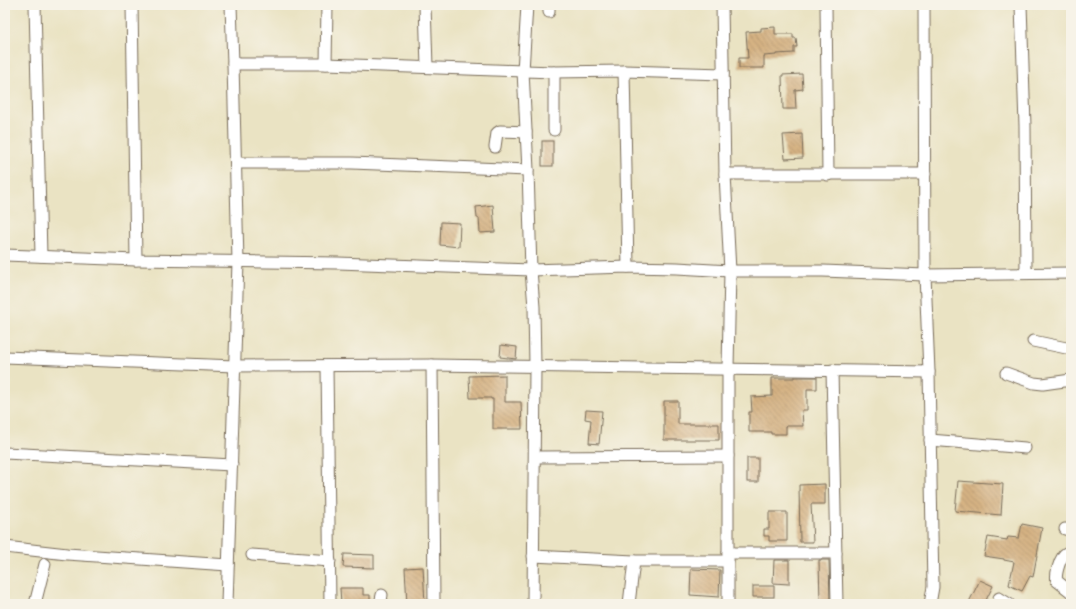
<svg xmlns="http://www.w3.org/2000/svg" width="1076" height="609" viewBox="0 0 1076 609" font-family="'Comic Neue',sans-serif">
<defs>
<pattern id="building-back-hatch" width="6" height="6" patternUnits="userSpaceOnUse"><rect width="6" height="6" fill="#d5b283"/><path d="M-1 5l2 2M0 0l6 6M5-1l2 2" fill="none" stroke="#ae916b"/></pattern>
</defs>
<rect width="100%" height="100%" fill="#f7f3e8"/>
<filter id="ink" filterUnits="userSpaceOnUse"><feTurbulence type="fractalNoise" baseFrequency=".025" numOctaves="2"/><feDisplacementMap in="SourceGraphic" scale="8" xChannelSelector="R" yChannelSelector="G"/><feConvolveMatrix kernelMatrix="1 2 1 2 8 2 1 2 1" color-interpolation-filters="sRGB"/></filter>
<filter id="wash" filterUnits="userSpaceOnUse"><feTurbulence type="fractalNoise" baseFrequency=".012" numOctaves="4" result="noise"/><feDisplacementMap in="SourceGraphic" scale="16" xChannelSelector="R" yChannelSelector="G"/><feGaussianBlur stdDeviation="0.9" result="paint"/><feColorMatrix in="noise" values="0 0 0 0 0 0 0 0 0 0 0 0 0 0 0 0 0 1.4 0 .05"/><feComposite in="paint" operator="in"/></filter>
<g filter="url(#wash)">
<rect width="100%" height="100%" fill="#eae3c3"/>
<g id="blocks">
<g fill="url(#building-back-hatch)">
<path d="M775,27V34H793V38H796L797,47H794V53L776,54V55L764,56V68H739V58H748L746,32L761,31V28Z"/>
<path d="M802,74L803,89L795,90L796,109H783L782,75Z"/>
<path d="M802,134L803,158L785,159L783,135Z"/>
<rect x="542" y="141" width="11" height="25"/>
<path d="M493,205L495,232L480,233L479,218H477L476,207Z"/>
<path d="M441,222L460,223L459,247L440,245Z"/>
<path d="M501,345L517,347L516,359L500,357Z"/>
<path d="M505,375V402H521L522,429H493V399H491V398H470L469,376Z"/>
<path d="M794,377H817V389H807V410H802L803,426H786V434H771V432H749V412H752L751,397L772,396V378H794Z"/>
<path d="M664,401H678V424H719V440H664Z"/>
<path d="M586,410L602,411L599,444L589,443L591,420L585,419Z"/>
<rect x="747" y="458" width="11" height="24"/>
<path d="M958,481L1003,484L1001,515L955,511Z"/>
<path d="M825,484V504H811L813,542H800L799,485Z"/>
<path d="M769,512H787V541H769V536H764V529H769Z"/>
<path d="M1022,524L1042,528L1033,577L1030,576L1022,591L1009,585L1014,562L1004,560V559L984,556L988,537L1007,540L1008,537L1019,538Z"/>
<path d="M344,554L374,555V568L343,567Z"/>
<path d="M774,560H789V584L773,583Z"/>
<path d="M819,560H829L830,603H820Z"/>
<path d="M423,567L425,604H407L405,568Z"/>
<path d="M691,569L720,570L719,597L690,595Z"/>
<path d="M980,580L993,586L984,604H968Z"/>
<rect x="753" y="586" width="21" height="11"/>
<path d="M340,588H363V595H370V604H341Z"/>
</g>
</g>
</g>
<g filter="url(#ink)">
<use href="#blocks" fill-opacity="0" stroke="#786b58" stroke-width="1"/>
<g fill="none" stroke-linecap="round" stroke-linejoin="round">
<g stroke="#786b58" stroke-width="13">
<g id="minor">
<path d="M35,5L41,256"/>
<path d="M132,5L136,260"/>
<path d="M425,5L427,67"/>
<path d="M527,5L523,71L528,170L531,270L534,307L535,366L533,604"/>
<path d="M549,5V12"/>
<path d="M722,5L725,174L730,271L728,368V604"/>
<path d="M826,5L828,175"/>
<path d="M924,5L925,275L929,372L933,587L930,604"/>
<path d="M1021,5L1025,126L1026,273"/>
<path d="M233,64H326L554,72L624,71L723,74"/>
<path d="M326,64L327,5"/>
<path d="M624,71L628,267"/>
<path d="M554,72V130"/>
<path d="M495,147L497,133L500,131L526,132"/>
<path d="M236,163H352L528,170"/>
<path d="M725,174H925"/>
<path d="M5,255L136,260L338,263L531,270L628,267L677,268L730,271H823L925,275L1071,273"/>
<path d="M1033,341L1071,349"/>
<path d="M5,357L235,366L432,365L929,372"/>
<path d="M432,365L434,604"/>
<path d="M327,366L330,604"/>
<path d="M832,370L837,604"/>
<path d="M1006,373L1034,383L1043,384L1071,380"/>
<path d="M930,440L1025,448"/>
<path d="M5,453L232,465"/>
<path d="M535,457L728,456"/>
<path d="M1065,529L1071,530"/>
<path d="M5,547L67,554L228,565"/>
<path d="M1071,551C1068,552 1065,553 1063,556C1059,562 1055,575 1057,581L1071,592"/>
<path d="M728,553H836"/>
<path d="M252,555L330,561"/>
<path d="M533,556L634,561H728"/>
<path d="M999,598L1009,604"/>
<path d="M35,604L45,564"/>
<path d="M227,604L238,262L233,64L231,5"/>
<path d="M380,604L382,595"/>
<path d="M629,604L634,561"/>
</g>
</g>
<use href="#minor" stroke="#fff" stroke-width="11"/>
</g>
</g>
<rect width="1076" height="609" fill="none" stroke="#f7f3e8" stroke-width="20"/>
</svg>
